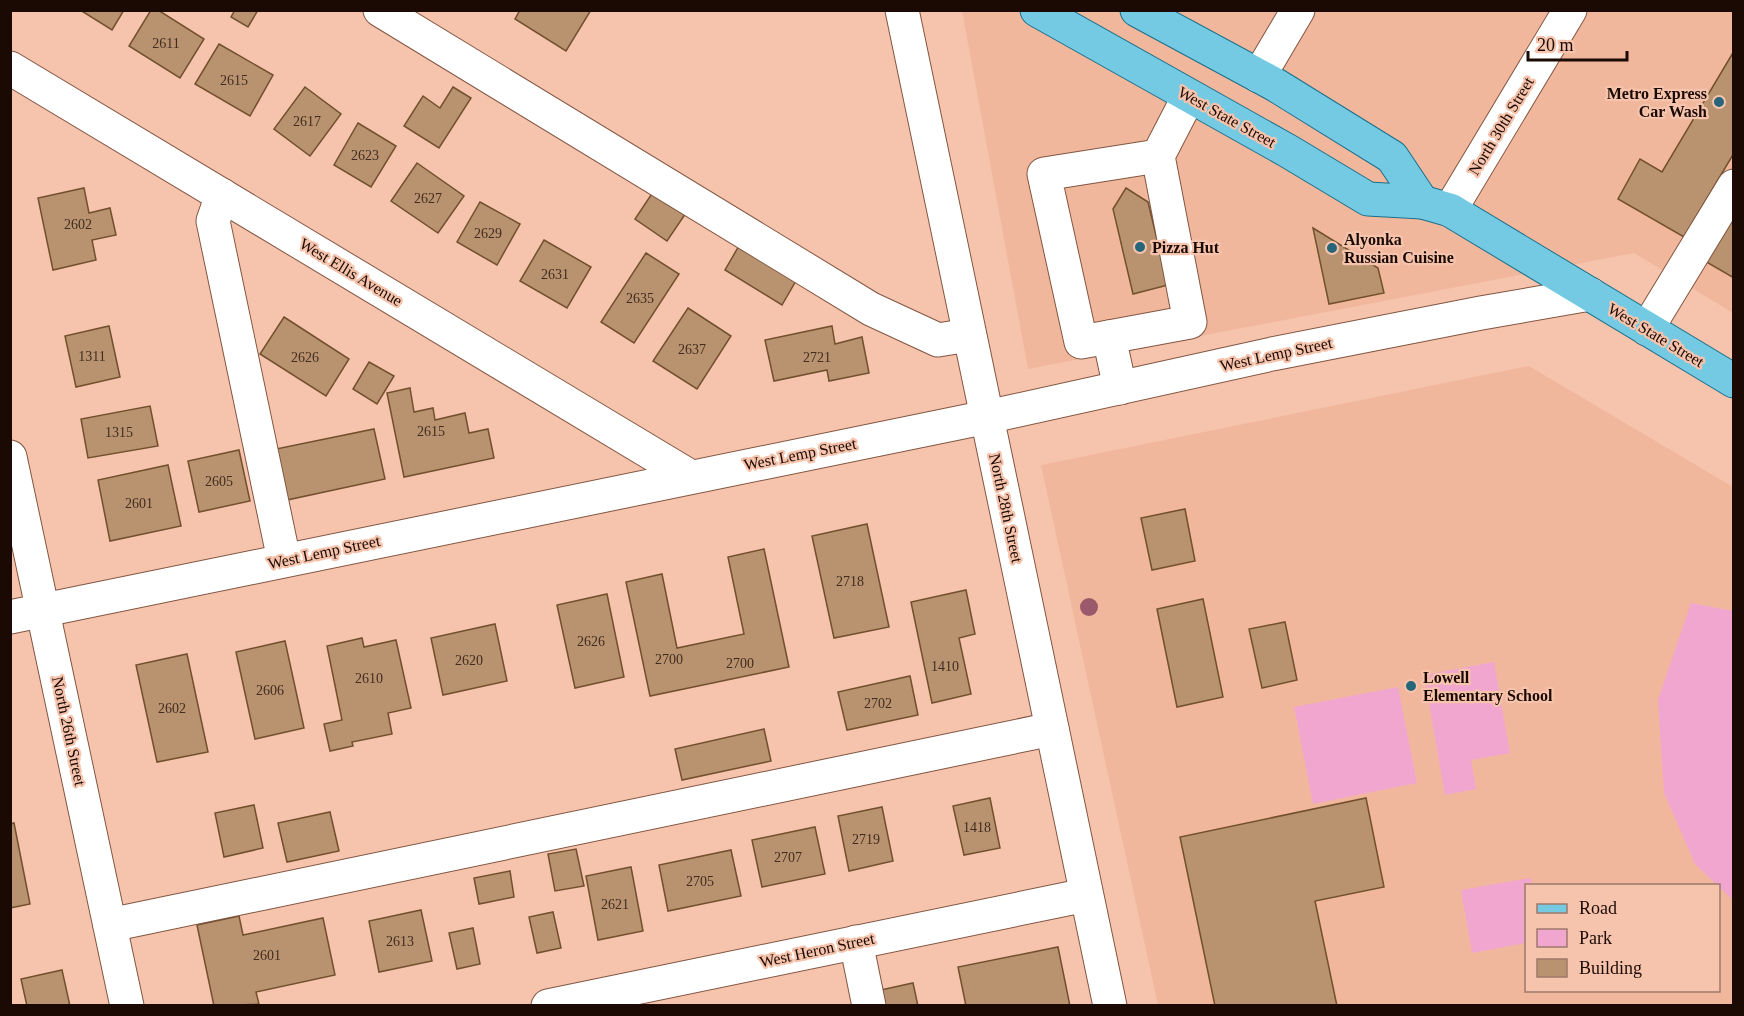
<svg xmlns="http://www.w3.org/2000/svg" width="1744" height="1016" viewBox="0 0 1744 1016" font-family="'Times New Roman',serif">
<rect width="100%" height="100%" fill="#f6c3ac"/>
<g fill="#f1b79d" fill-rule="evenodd">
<path d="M962,11H1733V313L1634,253L1028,369Z"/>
<path d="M1529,366L1733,487V1005H1158L1041,465ZM1526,886H1718V990H1526Z"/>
</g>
<g fill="#f1a6d0">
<path d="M1691,603L1733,611V900L1695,864L1664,793L1658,700Z"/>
<path d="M1494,662L1510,753L1471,760L1476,789L1445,795L1424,675Z"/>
<path d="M1398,687L1417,783L1313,804L1294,707Z"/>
<path d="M1531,878L1532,885L1526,886V943L1472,953L1461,890Z"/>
</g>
<g fill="#b99370" stroke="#72502e" stroke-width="1.5">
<path d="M80,10H124L112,30Z"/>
<path d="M151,10H158L204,39L180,78L129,46Z"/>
<path d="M235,10H258L248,27L231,17Z"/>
<path d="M520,10H591L566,51L515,19Z"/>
<path d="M219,44L273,75L250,116L195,84Z"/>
<path d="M1734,51V153L1684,237L1618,199L1640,159L1662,172Z"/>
<path d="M305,87L341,114L310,156L274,129Z"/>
<path d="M453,87L471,98L439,148L404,126L423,96L440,108Z"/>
<path d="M358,123L396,146L371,187L334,165Z"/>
<path d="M417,163L464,196L438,233L391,201Z"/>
<path d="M84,188L89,213L110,208L116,235L92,240L96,260L53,270L38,198Z"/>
<path d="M1126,188L1148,202L1168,285L1133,294L1113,209Z"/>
<path d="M655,189L688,210L667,241L635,219Z"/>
<path d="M480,202L520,224L497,265L457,242Z"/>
<path d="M1734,209V278L1703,260Z"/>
<path d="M1313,228L1378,268L1384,293L1329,304Z"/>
<path d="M544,240L591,267L567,308L520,281Z"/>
<path d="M740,244L797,279L782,305L725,270Z"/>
<path d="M646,253L679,274L634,343L601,322Z"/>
<path d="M688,308L731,336L697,389L653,361Z"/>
<path d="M284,317L349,359L326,396L260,354Z"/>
<path d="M109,326L120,377L76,387L65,336Z"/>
<path d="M832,326L835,344L862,337L869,373L829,381L827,370L774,381L765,340Z"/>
<path d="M369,362L394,376L377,404L353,389Z"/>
<path d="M410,388L414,412L433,408L435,420L465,413L469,433L488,429L494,458L404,477L387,393Z"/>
<path d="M150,406L158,446L88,458L81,419Z"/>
<path d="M374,429L385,479L287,500L276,449Z"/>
<path d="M239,450L250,501L199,512L188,461Z"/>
<path d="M168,465L181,526L110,541L98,480Z"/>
<path d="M1185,509L1195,561L1152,570L1141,518Z"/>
<path d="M867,524L889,627L834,638L812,536Z"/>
<path d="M764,549L789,667L650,696L626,582L662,574L677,648L744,634L728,557Z"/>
<path d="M966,590L975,634L959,638L971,694L932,703L911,602Z"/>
<path d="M607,594L624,677L575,688L557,605Z"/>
<path d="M1203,599L1223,697L1177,707L1157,609Z"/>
<path d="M1285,622L1297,680L1262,688L1249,629Z"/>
<path d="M495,624L507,681L443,695L431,638Z"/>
<path d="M362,638L364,647L396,640L411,708L388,713L392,734L352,742L353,746L330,751L324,724L342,720L327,646Z"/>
<path d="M285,641L304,728L255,739L236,652Z"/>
<path d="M187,654L208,752L157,762L136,665Z"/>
<path d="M910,676L918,715L847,730L838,692Z"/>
<path d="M764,729L771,761L682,780L675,749Z"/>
<path d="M990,798L1000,848L964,855L953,806Z"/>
<path d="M1366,798L1384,887L1315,901L1337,1006H1215L1180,837Z"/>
<path d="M254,805L263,848L224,857L215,813Z"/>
<path d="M882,807L893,861L849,871L838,816Z"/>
<path d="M330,812L339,851L287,862L278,823Z"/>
<path d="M14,823L30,904L10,908V824Z"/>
<path d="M815,827L825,874L762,887L752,840Z"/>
<path d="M576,849L584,886L555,891L548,854Z"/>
<path d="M731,850L741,896L668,911L659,865Z"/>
<path d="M631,867L643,931L598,940L586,876Z"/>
<path d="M510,871L514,897L479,904L474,878Z"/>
<path d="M421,910L432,961L379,972L369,921Z"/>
<path d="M553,912L561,948L537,953L529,917Z"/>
<path d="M239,916L243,935L323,918L335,975L256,992L259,1004L214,1006L197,925Z"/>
<path d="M473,928L480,964L457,969L449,933Z"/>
<path d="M1058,947L1070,1006H966L958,967Z"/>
<path d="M62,970L70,1006H27L21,979Z"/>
<path d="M913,983L918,1006H879L876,991Z"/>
</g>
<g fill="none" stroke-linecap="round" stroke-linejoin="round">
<g stroke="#825642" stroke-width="35">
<g id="minor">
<path d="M380,10L871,309L938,340L969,335"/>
<path d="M902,10L1110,1006"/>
<path d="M10,68L691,477"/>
<path d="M1259,76L1298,10"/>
<path d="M222,195L213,221L284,560"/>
<path d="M1450,210L1570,10"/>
<path d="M1647,329L1734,186"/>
<path d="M1109,337L1081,342L1044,174L1158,156"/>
<path d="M1120,388L1109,337L1190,322L1158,156L1189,96"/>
<path d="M10,457L127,1006"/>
<path d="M10,617L987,417L1272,354L1481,313L1590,294"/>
<path d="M110,925L1052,729"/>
<path d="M856,942L869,1006"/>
<path d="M548,1006L1086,895"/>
</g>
</g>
<g stroke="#1a6f89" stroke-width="35">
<g id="major">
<path d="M1037,10L1288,151L1368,199L1422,202L1450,210L1734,381"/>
<path d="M1137,10L1274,84L1392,157L1422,202"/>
</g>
</g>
<use href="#minor" stroke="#fff" stroke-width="33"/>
<use href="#major" stroke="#75cae3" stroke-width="33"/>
</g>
<circle fill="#9b596c" cx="1089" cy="607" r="9"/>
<g fill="#27657b" stroke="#f6c3ac" stroke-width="2">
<circle cx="1719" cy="102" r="6"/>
<circle cx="1140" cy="247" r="6"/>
<circle cx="1332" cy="248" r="6"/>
<circle cx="1411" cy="686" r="6"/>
</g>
<g text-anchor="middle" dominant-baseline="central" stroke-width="4.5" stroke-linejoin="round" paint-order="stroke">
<g font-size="14" fill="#422c1f">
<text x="166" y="43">2611</text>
<text x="234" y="80">2615</text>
<text x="307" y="121">2617</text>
<text x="365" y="155">2623</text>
<text x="428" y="198">2627</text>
<text x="78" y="224">2602</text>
<text x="488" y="233">2629</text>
<text x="555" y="274">2631</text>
<text x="640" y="298">2635</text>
<text x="692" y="349">2637</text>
<text x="92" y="356">1311</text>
<text x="305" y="357">2626</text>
<text x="817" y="357">2721</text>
<text x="431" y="431">2615</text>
<text x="119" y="432">1315</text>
<text x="219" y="481">2605</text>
<text x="139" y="503">2601</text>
<text x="850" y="581">2718</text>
<text x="591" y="641">2626</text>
<text x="669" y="659">2700</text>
<text x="469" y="660">2620</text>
<text x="740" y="663">2700</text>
<text x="945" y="666">1410</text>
<text x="369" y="678">2610</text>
<text x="270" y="690">2606</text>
<text x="878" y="703">2702</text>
<text x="172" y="708">2602</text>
<text x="977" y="827">1418</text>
<text x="866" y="839">2719</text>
<text x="788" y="857">2707</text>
<text x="700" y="881">2705</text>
<text x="615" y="904">2621</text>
<text x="400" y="941">2613</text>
<text x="267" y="955">2601</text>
</g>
<g font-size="16" font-weight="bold" fill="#1b0a04" stroke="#f6c3ac" text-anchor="start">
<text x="1707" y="93" text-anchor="end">Metro Express<tspan x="1707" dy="18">Car Wash</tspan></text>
<text x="1344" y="239">Alyonka<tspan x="1344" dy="18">Russian Cuisine</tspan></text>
<text x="1152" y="247">Pizza Hut</text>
<text x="1423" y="677">Lowell<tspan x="1423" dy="18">Elementary School</tspan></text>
</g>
<g font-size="16" fill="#1b0a04" stroke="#f6c3ac">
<text transform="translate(1227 117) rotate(29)">West State Street</text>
<text transform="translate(1501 126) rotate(-59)">North 30th Street</text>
<text transform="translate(351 272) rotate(31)">West Ellis Avenue</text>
<text transform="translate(1656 335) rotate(31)">West State Street</text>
<text transform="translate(1276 354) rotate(-12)">West Lemp Street</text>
<text transform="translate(800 454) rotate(-11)">West Lemp Street</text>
<text transform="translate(1006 508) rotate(78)">North 28th Street</text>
<text transform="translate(324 552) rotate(-12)">West Lemp Street</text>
<text transform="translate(69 731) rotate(78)">North 26th Street</text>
<text transform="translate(817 950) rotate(-12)">West Heron Street</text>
</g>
</g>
<rect width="1744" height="1016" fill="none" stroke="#1b0a04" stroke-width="24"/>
<rect x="1525" y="884" width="195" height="108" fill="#f6c3ac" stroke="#9e7969" stroke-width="1.5"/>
<rect x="1537" y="904" width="30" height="9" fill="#75cae3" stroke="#9e7969" stroke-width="1.5"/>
<text x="1579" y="914" font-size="18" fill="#1b0a04">Road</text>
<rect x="1537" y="929" width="30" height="18" fill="#f1a6d0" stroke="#9e7969" stroke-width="1.5"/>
<text x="1579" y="944" font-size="18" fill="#1b0a04">Park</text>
<rect x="1537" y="959" width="30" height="18" fill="#b99370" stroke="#9e7969" stroke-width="1.5"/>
<text x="1579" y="974" font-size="18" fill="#1b0a04">Building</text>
<path d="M1528 51v9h99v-9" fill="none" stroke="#1b0a04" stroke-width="3"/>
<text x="1537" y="51" font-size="18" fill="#1b0a04" stroke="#f6c3ac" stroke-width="4.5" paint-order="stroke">20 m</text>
</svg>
